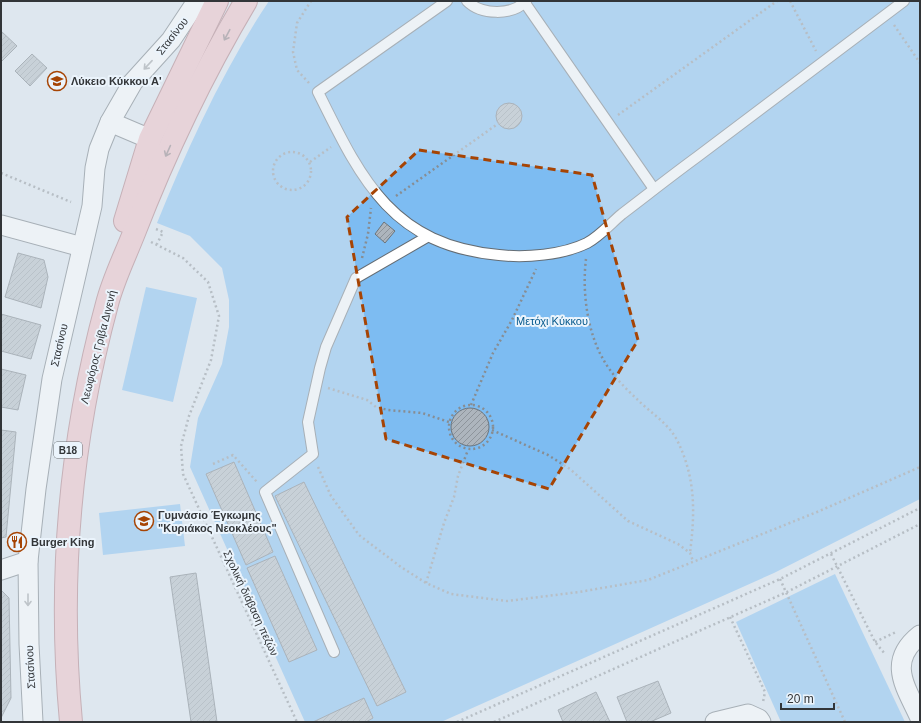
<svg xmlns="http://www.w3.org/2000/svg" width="921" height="723" viewBox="0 0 921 723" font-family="Helvetica,sans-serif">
<defs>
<pattern id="building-hatch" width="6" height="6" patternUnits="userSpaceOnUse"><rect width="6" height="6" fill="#adb5bd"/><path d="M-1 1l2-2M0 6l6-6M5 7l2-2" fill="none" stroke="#8d949b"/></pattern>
</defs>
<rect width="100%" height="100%" fill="#dee7ef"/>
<g fill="#7dbcf2">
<path d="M269,1H920V499L774,573L441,722H305L190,467L198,418L222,364L229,327V300L222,268L190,236L157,223C187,149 224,68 269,1Z"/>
<path d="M146,287L197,298L173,402L122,390Z"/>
<path d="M180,504L185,546L103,555L99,513Z"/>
<path d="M835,574L905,722H781L736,622Z"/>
</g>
<g fill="url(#building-hatch)" stroke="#6b737a">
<path d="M1,31L17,46L1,62Z"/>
<path d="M32,54L47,68L30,86L15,71Z"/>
<circle cx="509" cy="116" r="13"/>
<path d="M384,222L395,231L385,243L375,234Z"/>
<path d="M18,253L44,260L48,277L41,308L5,297Z"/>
<path d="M1,314L41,325L31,359L1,351Z"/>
<path d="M1,369L26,375L18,410L1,407Z"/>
<circle cx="470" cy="427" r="19"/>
<path d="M1,430L16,432L6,537L1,538Z"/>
<path d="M234,462L273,552L246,565L206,474Z"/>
<path d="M304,482L406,692L377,706L275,496Z"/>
<path d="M275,556L317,650L289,662L247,568Z"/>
<path d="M196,573L217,722H191L170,577Z"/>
<path d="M1,590L9,598L11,698L1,718Z"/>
<path d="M658,681L671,713L650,722H627L617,697Z"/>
<path d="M596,692L610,722H563L558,710Z"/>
<path d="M364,698L373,718L366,722H313Z"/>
</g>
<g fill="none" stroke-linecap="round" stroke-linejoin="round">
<g stroke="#656d74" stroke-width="12">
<g id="lane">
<path d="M447,1L318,92C361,179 391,245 499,255C525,258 563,255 587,243C600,236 611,223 622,214C647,195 671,176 697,157C766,105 835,53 904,1"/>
<path d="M467,1C481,15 512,16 526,1"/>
<path d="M525,3L654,189"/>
<path d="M334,652L265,492L313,454L308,422L320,368L326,347L356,278L427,237"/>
</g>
</g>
<g stroke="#656d74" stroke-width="21">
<g id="street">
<path d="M110,122L150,139"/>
<path d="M1,225L82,247"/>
<path d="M1,570L28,561"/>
<path d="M920,635C886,662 906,687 920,718"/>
<path d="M33,722L29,644L28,561L36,489L52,379L92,206L95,168L99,149L110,122L133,82L171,40L197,1"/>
<path d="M715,722L748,714L759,719L761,722"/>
</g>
</g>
<g stroke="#a86e74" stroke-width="24">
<g id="primary">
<path d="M125,221L150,139L217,1"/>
<path d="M71,722C58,582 70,440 107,304C113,280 125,256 134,233C165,153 202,75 246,1"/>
</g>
</g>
<g stroke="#878d93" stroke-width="2.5" stroke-dasharray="2 3" stroke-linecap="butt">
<path d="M790,1L816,51"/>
<path d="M894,25L920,63"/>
<path d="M309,83L297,70L293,52L297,23L311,1"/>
<path d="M618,115L777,1"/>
<circle cx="292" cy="171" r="19"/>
<path d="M310,162L331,147"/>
<path d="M1,173L71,202"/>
<path d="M396,196L499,123"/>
<path d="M156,229L163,232L157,244"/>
<path d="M151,242L183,258L208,282L219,316L211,360L189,416L181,446L183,474L297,722"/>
<path d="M362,258L368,234L371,208"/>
<path d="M586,259C582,291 587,331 603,359C611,374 626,389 639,401C652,414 668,423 677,440C696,478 695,513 690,553"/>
<path d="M328,388L367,400L376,407L388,410L422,413L449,422"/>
<circle cx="471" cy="427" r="22"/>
<path d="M471,405L493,353L512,320L536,269"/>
<path d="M492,430L548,455L570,469L628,521L678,544L690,553L693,561"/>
<path d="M213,464L233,455L257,482"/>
<path d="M318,467L331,496L359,535L401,567L426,583L451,594L507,601L579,592L648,580L817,512L920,467"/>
<path d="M831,554L875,642L885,654"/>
<path d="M780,579L845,722"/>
<path d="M426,583L444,523L454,497L458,476L468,450"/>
<path d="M730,617L765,692L763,702"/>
<path d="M875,642L896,632"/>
<path d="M457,722L780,579L920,508"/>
<path d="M494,722L787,592L920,524"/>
</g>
<use href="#lane" stroke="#fff" stroke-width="10"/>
<use href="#street" stroke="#fff" stroke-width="19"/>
<use href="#primary" stroke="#f1babf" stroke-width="22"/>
</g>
<defs><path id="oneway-shaft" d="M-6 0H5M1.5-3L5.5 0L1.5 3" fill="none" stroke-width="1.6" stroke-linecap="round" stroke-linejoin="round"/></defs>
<g stroke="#887175">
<use href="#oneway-shaft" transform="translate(227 35) rotate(118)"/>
<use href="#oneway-shaft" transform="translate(168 151) rotate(114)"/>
</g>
<g stroke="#989a9c">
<use href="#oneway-shaft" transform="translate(148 65) rotate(133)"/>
<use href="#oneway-shaft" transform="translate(28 600) rotate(90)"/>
</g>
<path d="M0 0H921V723H0ZM419,150L592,175L638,340L549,489L386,439L347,217Z" fill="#dee7ef" fill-opacity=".55" fill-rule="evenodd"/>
<path fill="none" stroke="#a64404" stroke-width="3" stroke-dasharray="8 5" stroke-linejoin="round" d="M419,150L592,175L638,340L549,489L386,439L347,217Z"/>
<defs>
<g id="school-ring" transform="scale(1)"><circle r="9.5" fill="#ebf4fc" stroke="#a64404" stroke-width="1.5"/><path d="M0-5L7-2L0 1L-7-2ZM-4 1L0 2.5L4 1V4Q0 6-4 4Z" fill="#a64404"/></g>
<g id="restaurant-ring" transform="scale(1)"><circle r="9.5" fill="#ebf4fc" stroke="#a64404" stroke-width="1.5"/><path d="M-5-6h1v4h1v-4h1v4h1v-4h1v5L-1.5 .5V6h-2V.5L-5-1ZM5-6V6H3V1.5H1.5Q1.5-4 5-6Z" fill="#a64404"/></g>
</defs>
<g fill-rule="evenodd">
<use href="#school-ring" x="57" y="81"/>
<use href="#school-ring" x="144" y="521"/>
<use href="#restaurant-ring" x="17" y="542"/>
</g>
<g text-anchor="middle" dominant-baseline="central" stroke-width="4" stroke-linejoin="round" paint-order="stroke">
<rect fill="#ebf4fc" stroke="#6a6e73" stroke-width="1" x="54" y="442" width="28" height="16" rx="3"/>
<g font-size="10" font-weight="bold" fill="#323538">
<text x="68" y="450">B18</text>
</g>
<g font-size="11" fill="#323538" stroke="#ebf4fc">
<text transform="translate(172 36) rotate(-52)">Στασίνου</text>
<text transform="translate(59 345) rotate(-77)">Στασίνου</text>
<text transform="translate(98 347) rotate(-76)">Λεωφόρος Γρίβα Διγενή</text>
<text transform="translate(251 603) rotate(65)">Σχολική διάβαση πεζών</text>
<text transform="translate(30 667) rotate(-93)">Στασίνου</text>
</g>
<g font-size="11" font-weight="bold" fill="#323538" stroke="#ebf4fc" text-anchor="start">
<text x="71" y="81">Λύκειο Κύκκου Α'</text>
<text x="158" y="515">Γυμνάσιο Έγκωμης<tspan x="158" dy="13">"Κυριάκος Νεοκλέους"</tspan></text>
<text x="31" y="542">Burger King</text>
</g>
<g font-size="11" fill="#04588c" stroke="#ebf4fc">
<text x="552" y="321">Μετόχι Κύκκου</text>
</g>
</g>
<rect width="921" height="723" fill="none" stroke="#323538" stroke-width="4"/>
<path d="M781 703v6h53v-6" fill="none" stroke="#323538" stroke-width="2"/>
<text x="787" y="703" font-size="12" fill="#323538" stroke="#ebf4fc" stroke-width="3" paint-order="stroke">20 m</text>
</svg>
